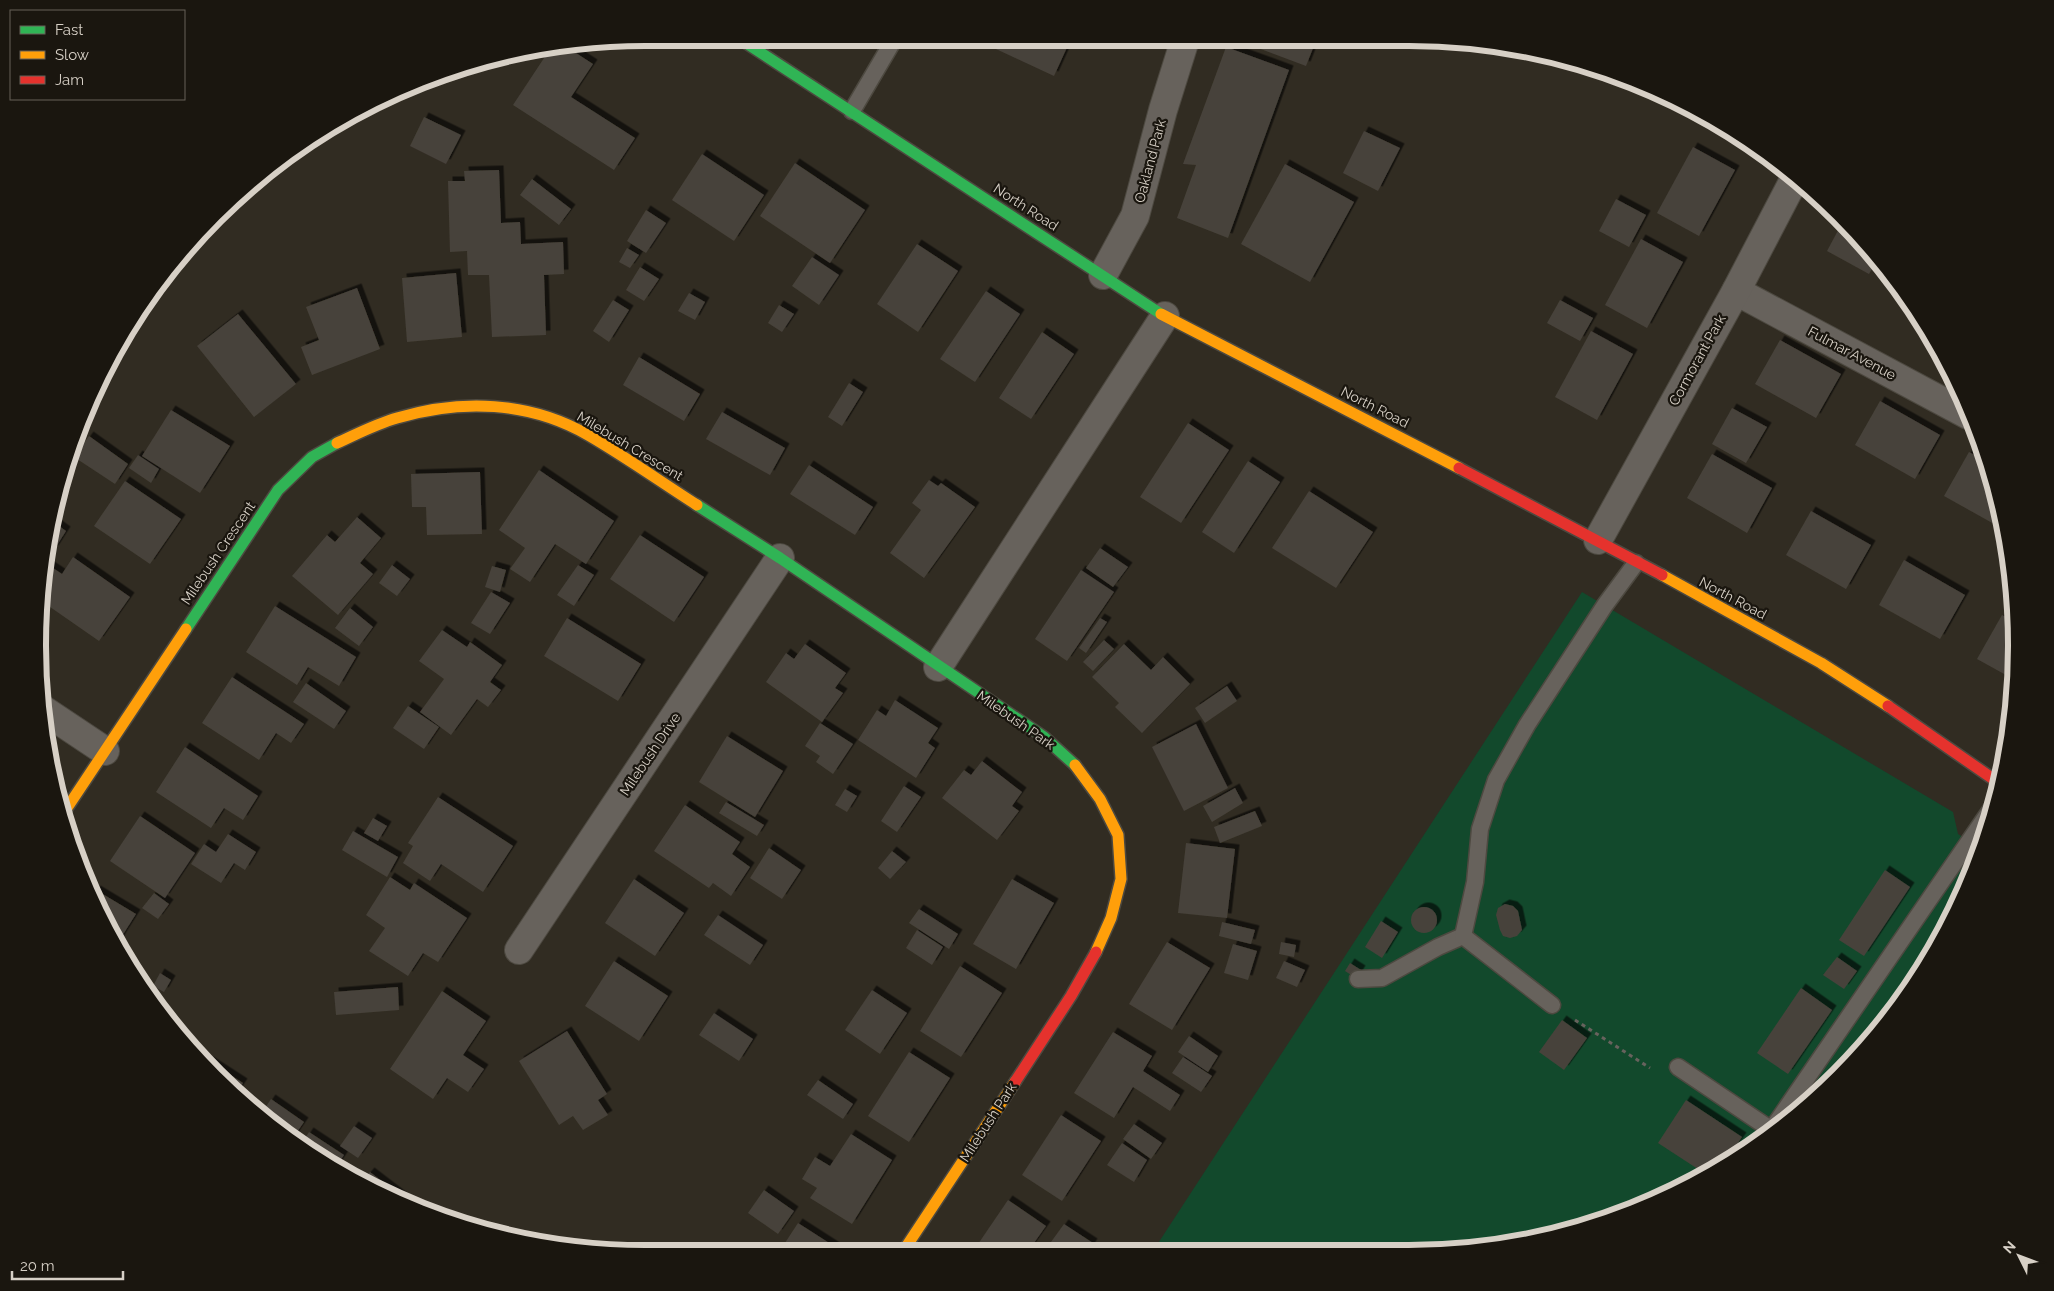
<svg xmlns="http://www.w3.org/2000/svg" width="2054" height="1291" viewBox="0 0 2054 1291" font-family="Raleway,sans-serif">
<defs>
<filter id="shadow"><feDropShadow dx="4.5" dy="-4.5" stdDeviation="0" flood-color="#0009"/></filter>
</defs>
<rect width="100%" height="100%" fill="#312c22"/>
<path fill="#12492c" d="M1582,592L1953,812L1958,834L1976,845L1980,844L1954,915L1891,1016L1809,1103L1678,1191L1566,1233L1449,1252L1153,1251Z"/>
<g fill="#47423a" filter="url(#shadow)">
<path d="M983,43H1069L1054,76Z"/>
<path d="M1245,43H1315L1306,66Z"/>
<path d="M562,44L593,64L571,97L635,138L614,170L513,105L552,46Z"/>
<path d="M1226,47L1289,70L1228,238L1177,218L1196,165L1183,164Z"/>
<path d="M424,117L461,135L446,164L410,146Z"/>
<path d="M1364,131L1400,148L1378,191L1343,173Z"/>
<path d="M1693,147L1735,170L1699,236L1657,213Z"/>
<path d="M702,154L764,195L734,241L672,200Z"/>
<path d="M795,163L865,210L830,263L760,216Z"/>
<path d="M1285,164L1354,202L1310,282L1241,244Z"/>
<path d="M499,170L501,223L520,222L521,244L563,242L564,274L544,275L546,335L492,337L489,275H468L467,251L450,252L448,181H465L464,171Z"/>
<path d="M532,179L571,209L559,225L520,195Z"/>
<path d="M1616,199L1646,215L1629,247L1599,231Z"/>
<path d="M646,210L666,223L646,253L627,241Z"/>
<path d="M1842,223L1866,245L1877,260L1869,274L1827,251Z"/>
<path d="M1641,239L1683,262L1647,328L1605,305Z"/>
<path d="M917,244L958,271L918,332L877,304Z"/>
<path d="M627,248L639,255L630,268L619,262Z"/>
<path d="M812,257L839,275L819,305L792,286Z"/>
<path d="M640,267L659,279L644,301L626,290Z"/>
<path d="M456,273L462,337L407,342L402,278Z"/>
<path d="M357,288L380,349L312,375L301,347L319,340L306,307Z"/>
<path d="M986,291L1020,314L975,382L940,359Z"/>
<path d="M689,293L705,302L695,320L678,311Z"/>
<path d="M613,300L629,310L609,342L593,331Z"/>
<path d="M1560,300L1593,318L1580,341L1547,323Z"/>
<path d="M779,305L794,314L782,332L768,323Z"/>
<path d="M238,314L296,384L254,417L197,346Z"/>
<path d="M1591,331L1633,354L1597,420L1555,397Z"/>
<path d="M1042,332L1074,354L1031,419L999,398Z"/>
<path d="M1780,340L1841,374L1816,418L1755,384Z"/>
<path d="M639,357L700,394L684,421L623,385Z"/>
<path d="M849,383L863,392L842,426L828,417Z"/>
<path d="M1880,401L1940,435L1915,479L1855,445Z"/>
<path d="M1732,408L1767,427L1746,463L1712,444Z"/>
<path d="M171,410L230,446L200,493L142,456Z"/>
<path d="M722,412L785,448L770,475L706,439Z"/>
<path d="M1188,423L1229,450L1181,523L1140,497Z"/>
<path d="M89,436L128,464L115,484L74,457Z"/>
<path d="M1969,452L1987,462L2003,529L1944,496Z"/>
<path d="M1712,454L1772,488L1747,533L1687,498Z"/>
<path d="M138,455L159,469L151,483L129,468Z"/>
<path d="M1248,461L1280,482L1234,553L1202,532Z"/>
<path d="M809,465L873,507L855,535L790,494Z"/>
<path d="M539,470L614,521L586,564L555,544L530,582L510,569L525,548L499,530Z"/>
<path d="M480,472L482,534L427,535L426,507H412L411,474Z"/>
<path d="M929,480L938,486L941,483L975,507L924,578L890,553L921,510L912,503Z"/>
<path d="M125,481L181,519L150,564L94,526Z"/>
<path d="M1309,491L1373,532L1336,588L1272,548Z"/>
<path d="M1811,511L1871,545L1846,589L1786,555Z"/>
<path d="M357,517L381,538L360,563L373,574L338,615L292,576L327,535L335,542Z"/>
<path d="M55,523L66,531L54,550L50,548Z"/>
<path d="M640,535L704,577L674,622L610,579Z"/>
<path d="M1100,548L1128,567L1113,587L1086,568Z"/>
<path d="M73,557L130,597L99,641L40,600L47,564L62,574Z"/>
<path d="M1904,560L1965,595L1940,639L1879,605Z"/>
<path d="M392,565L410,579L397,596L379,583Z"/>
<path d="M578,565L594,575L574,606L557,595Z"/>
<path d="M492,566L506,570L500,592L485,587Z"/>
<path d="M1081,570L1114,592L1067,661L1035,639Z"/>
<path d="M491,592L510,603L490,634L471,623Z"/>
<path d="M275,606L356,657L339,686L308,667L297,685L246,652Z"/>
<path d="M350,608L373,627L359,646L335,628Z"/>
<path d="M2002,615L2013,621L2015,680L1977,659Z"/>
<path d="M567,618L641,664L618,701L544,656Z"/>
<path d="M1100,618L1107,622L1086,653L1079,648Z"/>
<path d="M442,630L467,647L470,642L502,665L490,682L501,690L488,707L477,699L451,735L420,712L444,679L419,661Z"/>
<path d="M1104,640L1114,649L1093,671L1083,662Z"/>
<path d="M805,644L846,673L835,688L843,693L822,722L766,682L786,653L794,659Z"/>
<path d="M1124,644L1151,670L1163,657L1190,684L1142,733L1115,707L1119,703L1092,677Z"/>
<path d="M232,677L304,724L291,743L276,733L259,760L202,723Z"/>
<path d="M306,683L346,711L334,729L293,702Z"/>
<path d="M1227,686L1237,701L1205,723L1195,708Z"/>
<path d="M895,700L938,728L928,743L935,748L916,778L858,740L877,710L886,716Z"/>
<path d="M408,706L439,727L424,749L393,728Z"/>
<path d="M820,723L853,744L833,774L816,762L820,756L805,746Z"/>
<path d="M1196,724L1228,788L1184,811L1152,747Z"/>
<path d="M727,736L783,771L755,817L699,782Z"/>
<path d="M185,747L258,796L243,820L224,808L211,828L156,792Z"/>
<path d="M982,761L1022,792L1012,806L1019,811L997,840L942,798L964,770L971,775Z"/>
<path d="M904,786L921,797L897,832L881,821Z"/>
<path d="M1235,788L1243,803L1212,822L1203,806Z"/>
<path d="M845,789L857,796L847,812L835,805Z"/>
<path d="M438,797L513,846L483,892L441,864L430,881L403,863L413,846L408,843Z"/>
<path d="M726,802L764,825L757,836L719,813Z"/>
<path d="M685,805L740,842L732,854L750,867L731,896L713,883L709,888L654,851Z"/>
<path d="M1255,811L1262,826L1220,843L1214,827Z"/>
<path d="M140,816L195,853L165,898L110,861Z"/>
<path d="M373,818L387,826L378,841L364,833Z"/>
<path d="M353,831L398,857L387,877L342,850Z"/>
<path d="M228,834L256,852L245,870L234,863L221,883L191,864L204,844L216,852Z"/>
<path d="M1186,843L1235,849L1227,918L1178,913Z"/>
<path d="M769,848L801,870L782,899L750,878Z"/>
<path d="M892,851L906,862L890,879L878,868Z"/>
<path d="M1885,870L1910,887L1864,956L1839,940Z"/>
<path d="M390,877L410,890L414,883L467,918L438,962L423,953L408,976L369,951L385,928L366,915Z"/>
<path d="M634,879L684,913L655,956L605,923Z"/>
<path d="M1012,879L1054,903L1016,969L973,944Z"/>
<path d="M96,890L136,914L117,944L100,914L93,895Z"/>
<path d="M154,893L169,904L158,919L142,908Z"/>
<path d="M1505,904L1513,906L1518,911L1522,930L1517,936L1510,938L1503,936L1500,930L1496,915L1498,908Z"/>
<circle cx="1424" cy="920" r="13"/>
<path d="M919,909L958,934L949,949L909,923Z"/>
<path d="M718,915L763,945L750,965L704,935Z"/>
<path d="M1381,921L1398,932L1382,958L1365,947Z"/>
<path d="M1222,922L1255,930L1251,944L1219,936Z"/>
<path d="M917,930L943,947L932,965L906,948Z"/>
<path d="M1167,942L1210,968L1172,1030L1129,1004Z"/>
<path d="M1281,942L1296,945L1294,957L1279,954Z"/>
<path d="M1233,944L1257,951L1248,980L1224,973Z"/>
<path d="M1837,957L1857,971L1844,989L1823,975Z"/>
<path d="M614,961L668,996L639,1041L585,1006Z"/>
<path d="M1284,961L1305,970L1297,987L1276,978Z"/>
<path d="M1350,963L1361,970L1356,978L1345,971Z"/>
<path d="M960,966L1002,993L961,1057L920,1031Z"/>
<path d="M160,973L171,980L164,992L153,986Z"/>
<path d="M398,987L399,1010L336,1015L334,992Z"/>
<path d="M1801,988L1832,1010L1788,1074L1757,1053Z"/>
<path d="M872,990L907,1013L880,1054L845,1030Z"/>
<path d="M442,991L486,1021L463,1055L484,1069L468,1092L447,1078L433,1099L390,1069Z"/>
<path d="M714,1013L753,1039L739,1061L699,1035Z"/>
<path d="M1562,1020L1587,1038L1564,1070L1539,1052Z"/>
<path d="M567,1031L607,1094L598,1100L608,1115L583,1130L573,1116L559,1125L519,1061Z"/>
<path d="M1113,1032L1152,1056L1143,1071L1180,1095L1170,1111L1133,1087L1114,1118L1074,1093Z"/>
<path d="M1189,1036L1218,1056L1208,1072L1178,1052Z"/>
<path d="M909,1052L950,1078L909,1142L868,1116Z"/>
<path d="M1183,1057L1212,1076L1201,1092L1172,1073Z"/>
<path d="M209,1061L243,1083L237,1092L207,1063Z"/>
<path d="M818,1080L853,1104L843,1119L807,1095Z"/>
<path d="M271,1099L304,1122L293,1138L275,1128L261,1114Z"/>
<path d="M1686,1100L1742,1137L1729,1156L1704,1173L1658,1143Z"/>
<path d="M1061,1115L1101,1141L1062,1201L1022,1175Z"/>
<path d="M1134,1124L1162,1143L1151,1159L1123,1139Z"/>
<path d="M354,1126L372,1138L358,1158L340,1146Z"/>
<path d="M309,1132L344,1155L338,1164L302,1143Z"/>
<path d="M851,1134L892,1160L852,1224L810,1198L817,1188L802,1179L815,1157L830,1166Z"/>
<path d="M1122,1143L1147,1160L1134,1182L1107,1165Z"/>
<path d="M370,1172L404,1198L402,1201L364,1179Z"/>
<path d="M764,1190L794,1211L778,1234L748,1213Z"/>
<path d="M1008,1200L1046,1226L1029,1250H974Z"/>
<path d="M798,1223L837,1248L836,1250L781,1249Z"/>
<path d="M1064,1224L1093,1243L1088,1251L1064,1250L1051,1242Z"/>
</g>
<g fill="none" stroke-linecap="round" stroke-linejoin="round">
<g stroke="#4d4940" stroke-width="19">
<g id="lane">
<path d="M852,111L892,43"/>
<path d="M1358,979L1382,978L1438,947L1463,936"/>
<path d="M1552,1005L1463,936L1475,882L1480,829L1496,780L1527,725L1605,605L1636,563"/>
<path d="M1678,1067L1770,1129"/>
<path d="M1774,1126L1996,802"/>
</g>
</g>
<g stroke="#4d4940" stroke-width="30">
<g id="street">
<path d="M1103,275L1135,216L1163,110L1184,43"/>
<path d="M1736,291L1968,415"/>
<path d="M1598,540L1736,291L1795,178"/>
<path d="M938,667L1165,316"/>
<path d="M42,709L105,751"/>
<path d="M519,950L780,558"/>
</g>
</g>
<g stroke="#4d4940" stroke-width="14">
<g id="fast">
<path d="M746,43L1161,314"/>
<path d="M697,505L780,558L1044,737L1075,765"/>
<path d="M186,629L278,490L312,457L337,443"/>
</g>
</g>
<g stroke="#4d4940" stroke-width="14">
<g id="slow">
<path d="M1161,314L1459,468"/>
<path d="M337,443C357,434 376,424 397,418C461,399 529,401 588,435C626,457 661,482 697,505"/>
<path d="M1662,575L1821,663L1888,706"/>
<path d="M1075,765L1100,799L1118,835L1121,879L1111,918L1096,952"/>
<path d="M63,814L186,629"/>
<path d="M904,1250L1015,1082"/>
</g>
</g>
<g stroke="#4d4940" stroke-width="14">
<g id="jam">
<path d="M1459,468L1662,575"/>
<path d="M1888,706L1999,783"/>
<path d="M1015,1082L1071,996L1096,952"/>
</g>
</g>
<path stroke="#67625d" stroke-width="3" stroke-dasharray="4 4" stroke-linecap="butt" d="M1575,1020L1650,1068"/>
<use href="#lane" stroke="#67625c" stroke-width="16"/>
<use href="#street" stroke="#67625c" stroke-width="28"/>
<use href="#fast" stroke="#30b455" stroke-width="11"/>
<use href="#slow" stroke="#ff9f0a" stroke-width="11"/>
<use href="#jam" stroke="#e5322d" stroke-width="11"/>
</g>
<g text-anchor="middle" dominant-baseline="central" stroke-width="4.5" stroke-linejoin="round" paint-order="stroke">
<g font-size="14" fill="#d7d0c6" stroke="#1a160f">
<text transform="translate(1150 161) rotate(-75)">Oakland Park</text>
<text transform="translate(1026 207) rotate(33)">North Road</text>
<text transform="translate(1852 353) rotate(28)">Fulmar Avenue</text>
<text transform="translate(1697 360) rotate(-61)">Cormorant Park</text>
<text transform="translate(1375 407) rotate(27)">North Road</text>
<text transform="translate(630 446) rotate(31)">Milebush Crescent</text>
<text transform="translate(218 553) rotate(-56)">Milebush Crescent</text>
<text transform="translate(1733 598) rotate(28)">North Road</text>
<text transform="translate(1016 720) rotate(35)">Milebush Park</text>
<text transform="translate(650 754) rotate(-56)">Milebush Drive</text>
<text transform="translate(988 1122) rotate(-57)">Milebush Park</text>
</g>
</g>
<path d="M0 0H2054V1291H0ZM645 46H1409A599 599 0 0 1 2008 645V646A599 599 0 0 1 1409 1245H645A599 599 0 0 1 46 646V645A599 599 0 0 1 645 46Z" fill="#1a160f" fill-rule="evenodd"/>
<path fill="none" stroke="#d7d0c6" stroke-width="6" d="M645 46H1409A599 599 0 0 1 2008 645V646A599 599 0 0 1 1409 1245H645A599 599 0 0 1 46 646V645A599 599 0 0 1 645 46Z"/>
<rect x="10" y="10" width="175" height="90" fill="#1a160f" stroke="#666058"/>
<rect x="20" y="26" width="25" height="8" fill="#30b455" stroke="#666058"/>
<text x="55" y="35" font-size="15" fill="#d7d0c6">Fast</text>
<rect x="20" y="51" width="25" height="8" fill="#ff9f0a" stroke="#666058"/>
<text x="55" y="60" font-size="15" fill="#d7d0c6">Slow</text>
<rect x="20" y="76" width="25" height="8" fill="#e5322d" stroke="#666058"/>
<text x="55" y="85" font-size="15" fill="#d7d0c6">Jam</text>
<g transform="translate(2019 1256) rotate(312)" stroke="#1a160f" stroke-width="4" paint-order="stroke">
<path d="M0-4L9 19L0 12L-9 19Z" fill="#d7d0c6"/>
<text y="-8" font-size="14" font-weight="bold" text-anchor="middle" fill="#d7d0c6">N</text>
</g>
<path d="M12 1271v8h111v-8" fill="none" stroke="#d7d0c6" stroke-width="2.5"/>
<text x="20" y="1271" font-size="15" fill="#d7d0c6" stroke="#1a160f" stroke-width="4" paint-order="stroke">20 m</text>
</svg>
